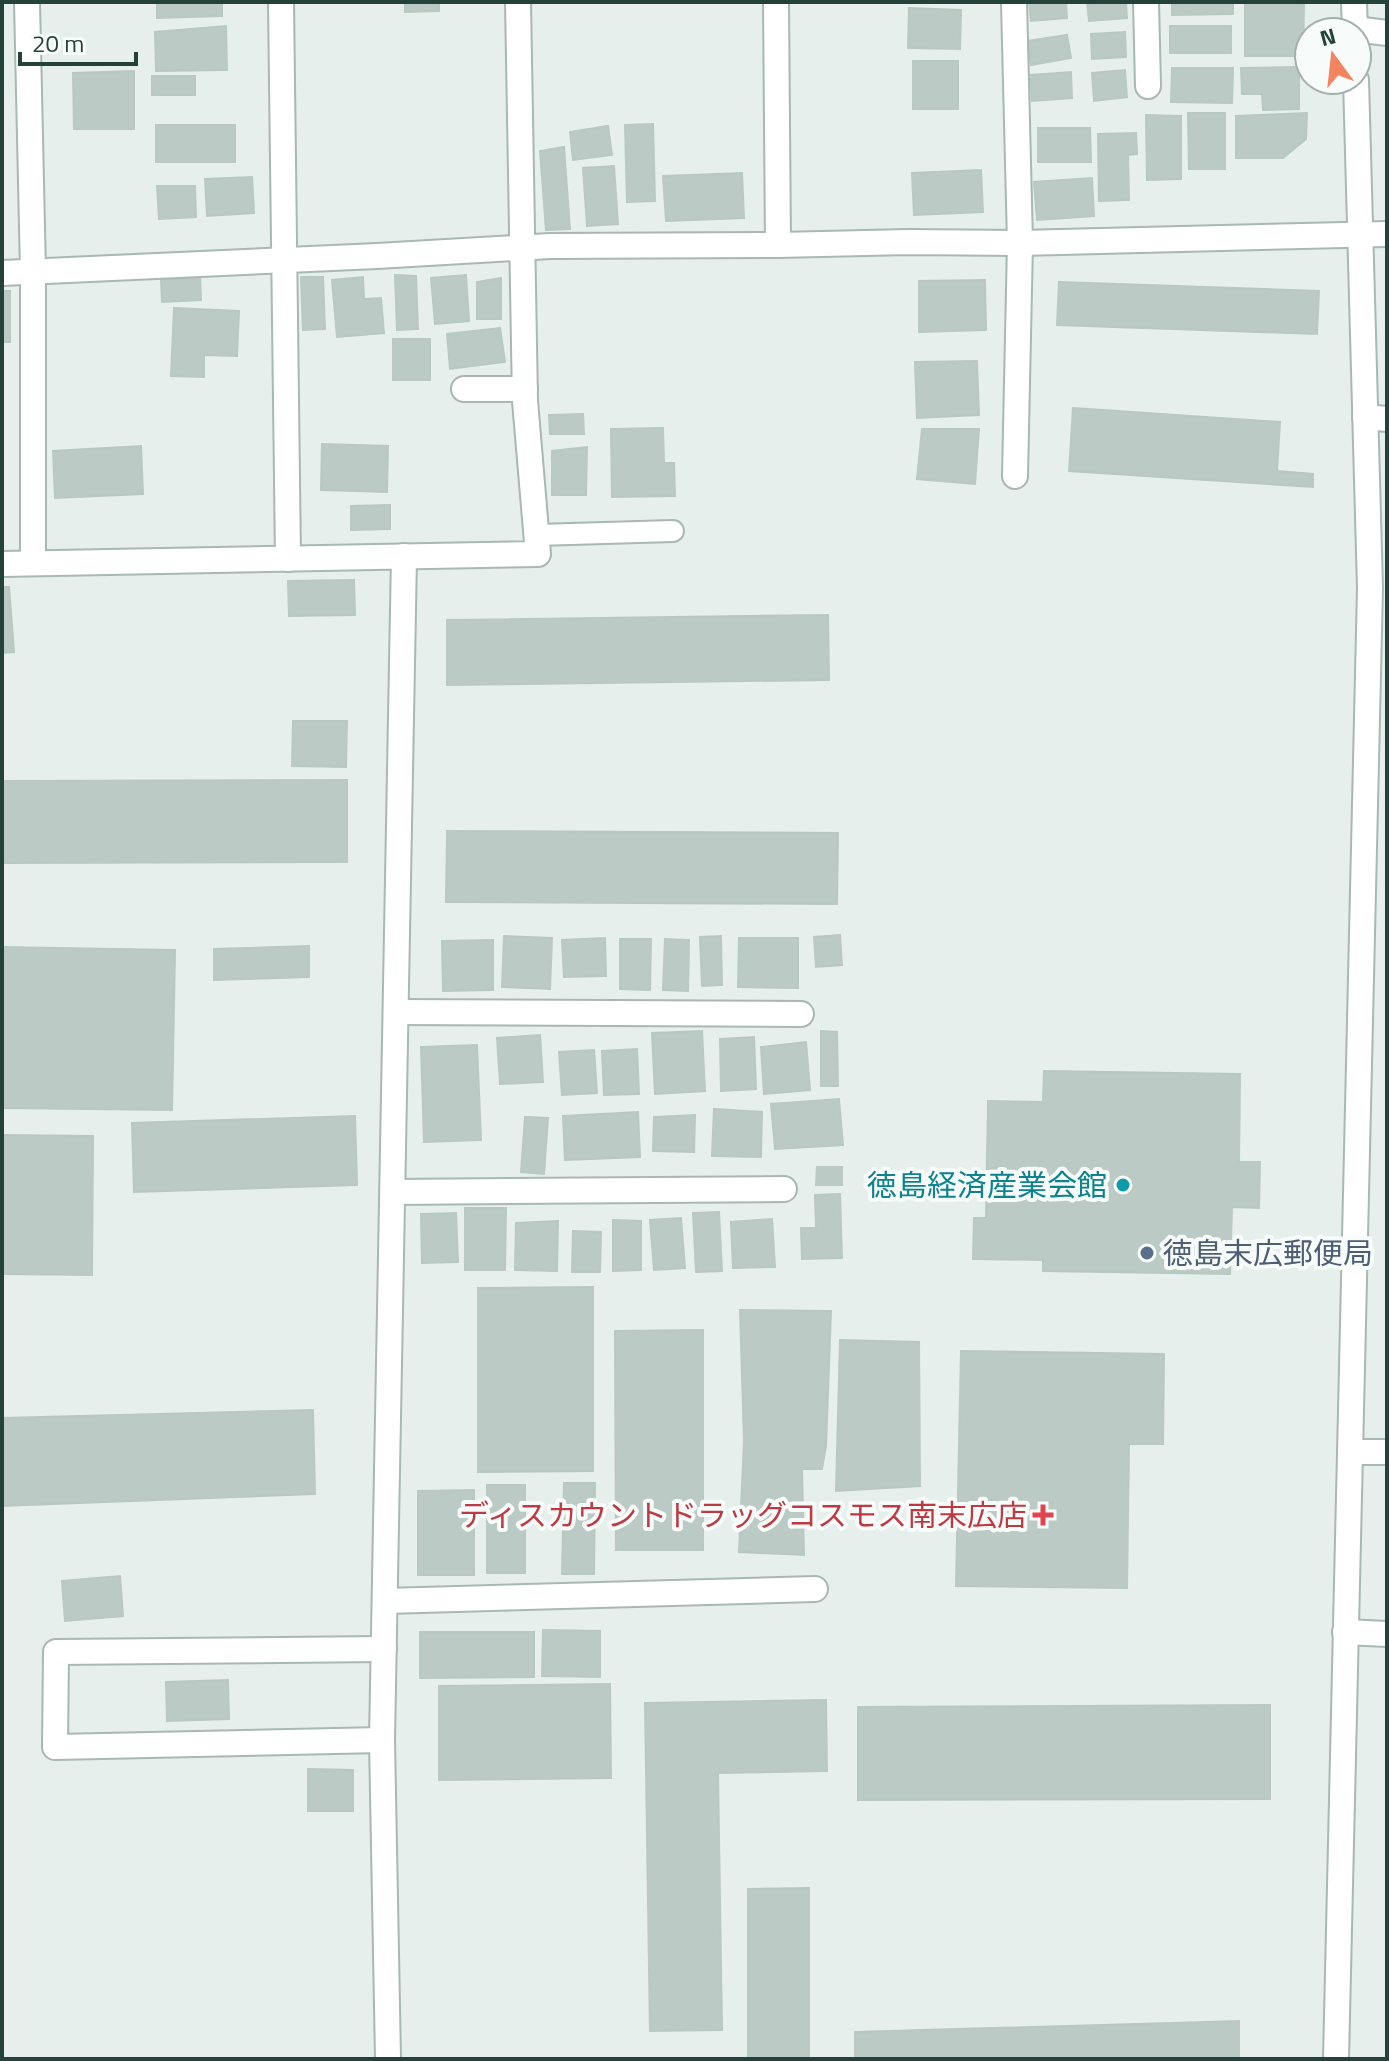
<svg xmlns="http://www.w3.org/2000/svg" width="1389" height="2061" viewBox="0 0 1389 2061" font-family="'Titillium Web','Noto Sans JP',sans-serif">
<rect width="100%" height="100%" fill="#e6efeb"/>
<g fill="#bbcac4" stroke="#b8c9c2" stroke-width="2">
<path d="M157,2H222V16L157,18Z"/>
<path d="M405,2H439V11L405,12Z"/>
<path d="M1029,2H1066L1067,18L1031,21Z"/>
<path d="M1087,2H1126L1127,18L1089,21Z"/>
<path d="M1172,2H1233V14L1172,15Z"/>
<path d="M1245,2H1304L1303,56H1245Z"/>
<path d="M909,8L961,10L960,49L908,48Z"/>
<path d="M226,26L227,70L156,71L155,32Z"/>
<rect x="1170" y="26" width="61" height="27"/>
<path d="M1125,32L1126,57L1092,59L1091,34Z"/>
<path d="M1067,35L1071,58L1031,65L1027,41Z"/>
<rect x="913" y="61" width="45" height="48"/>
<path d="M1299,67V109L1263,110L1262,94H1242L1241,68Z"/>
<path d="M1172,68H1233L1232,103L1171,102Z"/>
<path d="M1125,70L1127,97L1094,101L1092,73Z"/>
<path d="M134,71V129H74L73,73Z"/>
<path d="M1071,72L1072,98L1032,101L1030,75Z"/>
<rect x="152" y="76" width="43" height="19"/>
<path d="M1188,113H1225V169H1189Z"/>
<path d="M1307,113L1306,139L1283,158H1236V116Z"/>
<path d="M1146,115L1181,116V179L1147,180Z"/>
<path d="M653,124L655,201L627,202L625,125Z"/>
<rect x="156" y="125" width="79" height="37"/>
<path d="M608,126L612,155L573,160L570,132Z"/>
<path d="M1038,128H1090L1091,162H1038Z"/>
<path d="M1136,133L1137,154L1128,155L1129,200L1099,201L1098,134Z"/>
<path d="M564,147L570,229L546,230L540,151Z"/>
<path d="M614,166L618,224L587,226L583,168Z"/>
<path d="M981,170L983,212L914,215L912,173Z"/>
<path d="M742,173L744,218L666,221L663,176Z"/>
<path d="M252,177L254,213L207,216L205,179Z"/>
<path d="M1092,178L1094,216L1037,220L1034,182Z"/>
<path d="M157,186H195L196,217L159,219Z"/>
<path d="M395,275L416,276L418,329L397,330Z"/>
<path d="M466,275L469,321L435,324L431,278Z"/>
<path d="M200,277L201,300L162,302L161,279Z"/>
<path d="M301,277H323L325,329L303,330Z"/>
<path d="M363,277L364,299L381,298L384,333L337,337L332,280Z"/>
<path d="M501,278V319H477V282Z"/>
<path d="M985,280L986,330L919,332V281Z"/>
<path d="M1059,282L1319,291L1317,334L1057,325Z"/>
<rect x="2" y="291" width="8" height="51"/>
<path d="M174,308L239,311L237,356L204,355V377L171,376Z"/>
<path d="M500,328L505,362L450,369L447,334Z"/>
<rect x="393" y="339" width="37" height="41"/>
<path d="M977,361L979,415L917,418L915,362Z"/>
<path d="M1073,408L1280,422L1277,471L1313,474V487L1069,471Z"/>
<path d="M583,414L584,434H550L549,415Z"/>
<path d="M663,428L664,463H674L675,496L612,497L611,429Z"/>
<path d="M922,429H979L975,484L917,479Z"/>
<path d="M322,444L388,446L387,492L321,490Z"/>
<path d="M141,446L143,494L55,498L53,451Z"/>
<path d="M587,447L586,495H552V451Z"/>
<path d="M390,505V529L351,530V506Z"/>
<path d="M354,580L355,615L289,616L288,581Z"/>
<path d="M2,587H9L14,652L2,653Z"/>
<path d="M828,615L829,680L447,685V620Z"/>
<path d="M293,721H347L346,767L292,766Z"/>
<path d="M347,780V862L2,863V781Z"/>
<path d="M447,831L838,833L837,904L446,902Z"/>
<path d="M840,935L842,965L816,967L814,937Z"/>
<path d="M504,936L552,938L550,989L502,987Z"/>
<path d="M721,936L722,985L702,986L700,937Z"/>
<path d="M605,938L606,976L564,977L562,940Z"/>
<path d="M739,938H798V988L738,987Z"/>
<path d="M620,939H651L650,990L620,989Z"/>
<path d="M665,939L689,940L688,991L663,990Z"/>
<path d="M493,940V990L443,991L442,941Z"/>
<path d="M309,946V977L214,980V949Z"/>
<path d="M2,947L175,950L172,1110L2,1108Z"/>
<path d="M702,1031L705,1091L655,1094L652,1033Z"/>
<path d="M821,1031L837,1032L838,1086H821Z"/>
<path d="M540,1035L543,1082L500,1084L497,1038Z"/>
<path d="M754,1037L756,1089L721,1091L720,1039Z"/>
<path d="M806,1042L810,1090L764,1094L761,1047Z"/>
<path d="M477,1045L481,1140L424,1142L421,1047Z"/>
<path d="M637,1049L639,1094L604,1095L602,1051Z"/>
<path d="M594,1050L597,1093L562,1095L559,1052Z"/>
<path d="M1044,1071L1240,1074L1239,1162H1260L1259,1208L1232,1207L1230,1274L1043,1271V1260L973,1259L974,1218H986L988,1101L1043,1102Z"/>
<path d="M839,1099L843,1145L775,1149L771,1104Z"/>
<path d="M714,1109L762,1112L761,1157L712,1156Z"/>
<path d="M638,1112L640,1157L565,1160L563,1116Z"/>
<path d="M695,1115L694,1152L653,1151L654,1117Z"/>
<path d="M355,1116L357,1185L134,1192L132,1123Z"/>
<path d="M525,1117L548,1118L544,1174L521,1172Z"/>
<path d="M2,1135L93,1136L92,1275L2,1274Z"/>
<path d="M817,1167H842V1185H816Z"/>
<path d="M840,1194L842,1258L802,1259L801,1228H816L815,1195Z"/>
<path d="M465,1208H506L505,1270H465Z"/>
<path d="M719,1212L722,1271L696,1272L693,1213Z"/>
<path d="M456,1213L458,1262L422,1263L421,1214Z"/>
<path d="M681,1218L685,1268L654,1270L650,1220Z"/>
<path d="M772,1219L775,1267L733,1268L731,1222Z"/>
<path d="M613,1220L641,1221V1270L613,1271Z"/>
<path d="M558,1221L557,1271L515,1270L516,1223Z"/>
<path d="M573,1231L601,1232L600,1272H572Z"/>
<path d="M593,1287V1471L478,1472V1288Z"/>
<path d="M740,1310L831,1311L826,1446L822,1469H802L804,1555L739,1552L744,1441Z"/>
<path d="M703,1330V1550H616L615,1331Z"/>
<path d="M840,1340L919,1342L920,1486L836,1491Z"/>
<path d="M961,1351L1164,1354L1163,1444H1129L1127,1588L956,1586Z"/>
<path d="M313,1410L315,1494L2,1506V1418Z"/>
<path d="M564,1483H595L594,1574H562Z"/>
<rect x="487" y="1485" width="38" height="88"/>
<path d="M474,1490V1575H418V1491Z"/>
<path d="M120,1576L123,1616L65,1621L62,1581Z"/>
<path d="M543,1630L600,1631V1677L542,1676Z"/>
<path d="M420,1632H534V1677L420,1678Z"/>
<path d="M228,1680L229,1719L167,1721L166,1682Z"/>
<path d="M610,1684L611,1778L439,1780V1686Z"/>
<path d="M826,1700L827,1771L718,1773L722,2030L650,2031L645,1703Z"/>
<path d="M1270,1705V1799L858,1800V1707Z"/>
<path d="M308,1769L353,1770V1811H308Z"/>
<path d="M809,1888V2059H748V1889Z"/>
<path d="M1239,2021V2059H855V2032Z"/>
</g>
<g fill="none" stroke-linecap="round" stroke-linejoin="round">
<g stroke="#a8b8b2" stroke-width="24">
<path id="service" d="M537,535L673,531"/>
</g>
<g stroke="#a8b8b2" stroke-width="28">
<g id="minor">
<path d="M27,2L33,272V563"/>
<path d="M281,2L288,559"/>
<path d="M776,2L778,245"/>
<path d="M1014,2L1020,243L1015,476"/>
<path d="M1146,2L1148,86"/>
<path d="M1355,29L1387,33"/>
<path d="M2,273L377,256L550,246L778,245L909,242L1020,243L1387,234"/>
<path d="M464,389H525"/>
<path d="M1365,417L1387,419"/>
<path d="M2,564L538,554L525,401L518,2"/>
<path d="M396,1012L801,1014"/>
<path d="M393,1192L784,1189"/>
<path d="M1350,1452H1387"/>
<path d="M385,1601L815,1589"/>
<path d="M1345,1632L1387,1634"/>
<path d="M382,1740L55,1747L56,1652L384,1649"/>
<path d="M388,2059L382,1740L404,556"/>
</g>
</g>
<g stroke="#a8b8b2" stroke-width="28">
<g id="tertiary">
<path d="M1354,2L1355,32"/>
<path d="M1336,2059L1370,588L1356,80"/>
</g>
</g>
<use href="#service" stroke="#fff" stroke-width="20"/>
<use href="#minor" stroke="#fff" stroke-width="24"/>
<use href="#tertiary" stroke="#fff" stroke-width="24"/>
</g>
<circle fill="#0f9aa8" stroke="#f7fbf9" stroke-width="3" cx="1123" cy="1185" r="8"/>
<circle fill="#5c6f8a" stroke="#f7fbf9" stroke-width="3" cx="1147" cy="1253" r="8"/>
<path fill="#e0444e" stroke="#f7fbf9" stroke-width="3" d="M1039 1503h8v8h8v8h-8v8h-8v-8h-8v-8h8z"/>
<g text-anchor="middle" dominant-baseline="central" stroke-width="8" stroke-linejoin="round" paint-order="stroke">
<g font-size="30" fill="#0d838f" stroke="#f7fbf9" text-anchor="end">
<text x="1107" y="1185">徳島経済産業会館</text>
</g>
<g font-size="30" fill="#4e5e75" stroke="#f7fbf9" text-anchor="start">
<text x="1163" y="1253">徳島末広郵便局</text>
</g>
<g font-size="30" fill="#be3a42" stroke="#f7fbf9" text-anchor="end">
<text x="1027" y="1515">ディスカウントドラッグコスモス南末広店</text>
</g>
</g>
<rect width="1389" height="2061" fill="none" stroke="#24423a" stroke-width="8"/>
<g transform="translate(1333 56) rotate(345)"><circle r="38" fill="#f7fbf9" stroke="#a3b1ad" stroke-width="2"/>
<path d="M0-6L14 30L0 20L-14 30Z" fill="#f4845f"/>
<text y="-12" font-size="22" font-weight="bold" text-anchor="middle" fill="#24423a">N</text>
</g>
<path d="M20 52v12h116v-12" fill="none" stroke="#24423a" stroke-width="4"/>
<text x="32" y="52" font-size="24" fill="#24423a" stroke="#f7fbf9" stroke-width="6" paint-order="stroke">20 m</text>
</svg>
